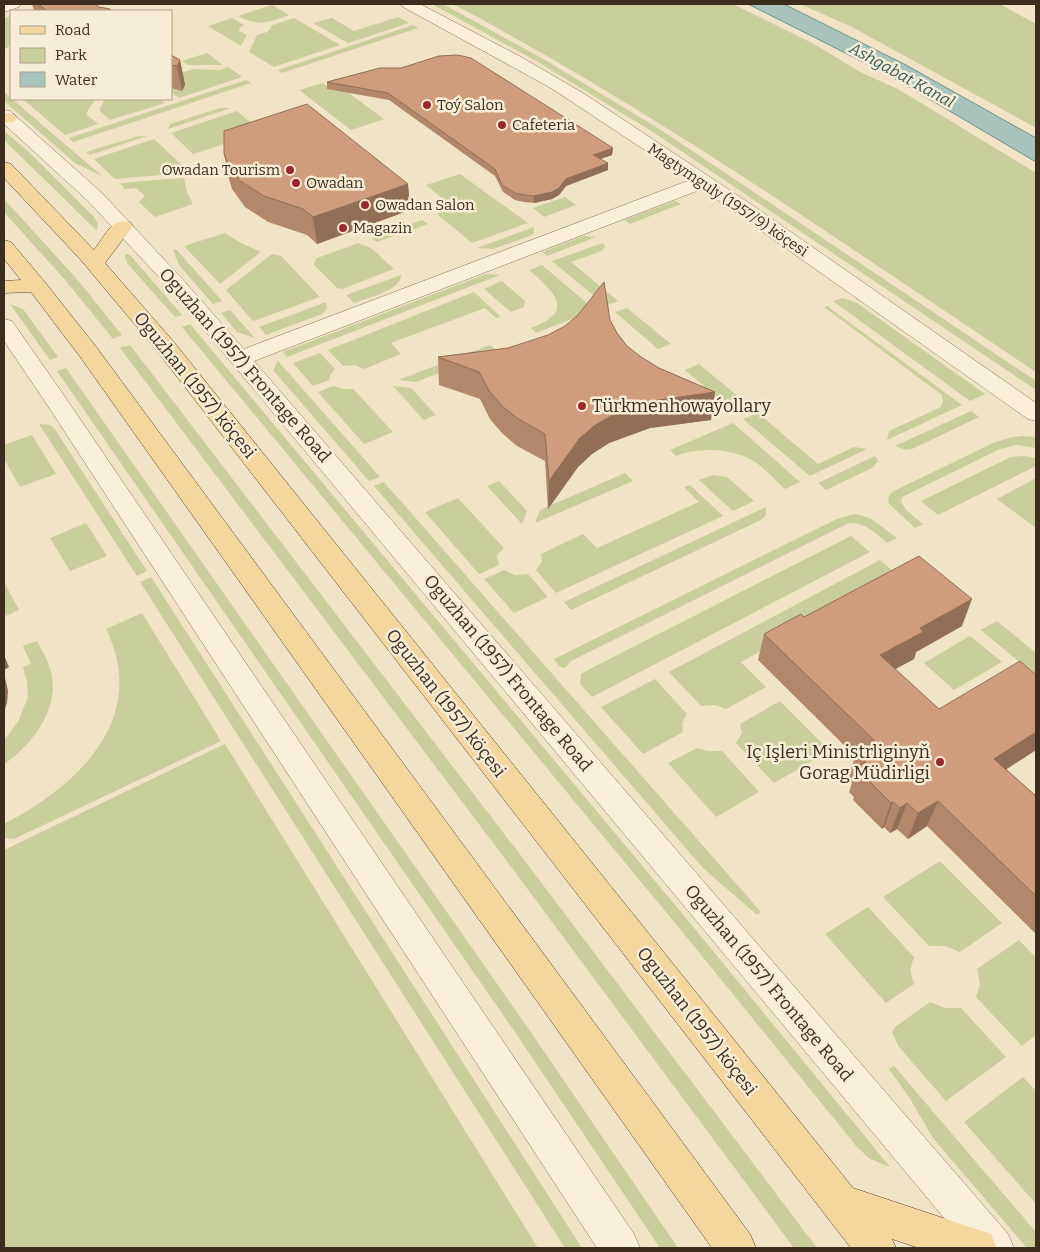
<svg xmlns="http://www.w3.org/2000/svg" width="1040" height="1252" viewBox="0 0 1040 1252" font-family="Bitter,serif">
<rect width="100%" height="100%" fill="#f0e3c6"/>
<g fill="#c9cf9a">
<path d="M432,4H443L545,60L661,130L1036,381V390L653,132L538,62Z"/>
<path d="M453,4H733L814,44L862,73L898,89L1036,173V372C845,245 657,112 453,4Z"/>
<path d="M800,4H1000L1036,24V128L852,27Z"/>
<path d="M272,5L289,15C270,22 258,27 238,16Z"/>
<path d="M11,16V28L8,29L11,31V46L4,49V18Z"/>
<path d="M398,17L409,23L348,43L313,23L332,18L354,31Z"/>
<path d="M232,18L244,25L240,27L239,31L247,35L241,46L208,26Z"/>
<path d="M294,18L340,45L274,67L249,52L257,35L267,32L271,28L270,26Z"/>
<path d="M413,25L418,28L282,73L278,70Z"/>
<path d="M207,53L223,65H188L182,61Z"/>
<path d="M228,67L242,77L179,98L171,92V76L194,69L220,70Z"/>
<path d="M246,80L251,83L73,142L69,138Z"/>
<path d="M323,83L333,91L342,88L384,119L351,130L299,90Z"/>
<path d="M4,92L102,176L75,163L4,101Z"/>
<path d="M23,99H95L86,114L98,124L65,135Z"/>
<path d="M105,99H160L165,103L110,120L99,110Z"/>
<path d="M220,108H231L168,129L170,124Z"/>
<path d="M237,111L262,132L193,154L171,133Z"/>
<path d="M4,131L29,152L94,217L98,224L97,231L4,140Z"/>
<path d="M139,136H147L90,155L86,152Z"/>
<path d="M154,139L185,168L184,173L115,179L94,159Z"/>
<path d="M460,174L528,223L472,243L437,214L448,210L439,202L444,200L426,185Z"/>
<path d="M184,178L187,192L193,204L155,217L139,202L145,196L136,188L125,189L120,183Z"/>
<path d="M565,197L576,205L544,217L533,208Z"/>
<path d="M4,199L76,278L122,335L113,339L66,281L4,212Z"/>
<path d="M675,201L681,204L630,224L624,220Z"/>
<path d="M422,220L428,224L377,242L372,238Z"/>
<path d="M534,227V233L530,236L493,249L477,248Z"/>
<path d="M225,233L241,243L261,252L220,284L184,246Z"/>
<path d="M583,236L596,237L547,256L542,252Z"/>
<path d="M358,243L371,248L394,269L342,289L337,288L314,265L316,259L320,257Z"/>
<path d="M603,243L605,247L602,251L571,262L618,301L606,306L552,261Z"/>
<path d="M176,249L222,301L213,304L179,265L173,250Z"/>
<path d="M126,254L130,255L182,315L175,317L127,263L125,256Z"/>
<path d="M272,254L281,256L320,297L253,321L226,290Z"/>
<path d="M542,265L595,310L536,333L531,328C577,311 554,292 529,270Z"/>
<path d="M486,274L500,275L287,357L283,352Z"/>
<path d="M401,275C402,290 365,299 354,303L346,295Z"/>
<path d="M502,281L525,301L524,307L511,312L484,289Z"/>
<path d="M474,292L501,317L496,318L485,308L391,343L401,354L364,369L355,365L343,366L328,350Z"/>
<path d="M843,298L857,303L985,394L970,401L833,301Z"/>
<path d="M326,302L327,309L322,314L266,335L259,327Z"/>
<path d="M10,304L23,309L58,357L50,360Z"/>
<path d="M827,306L962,405L887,440L889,431L941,407L943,401L942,395L824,307Z"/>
<path d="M627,308L671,344L658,349L615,312Z"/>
<path d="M230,310L255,338L237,332L221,313Z"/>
<path d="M190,324L690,923L890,1167L870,1159L857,1147L680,929L182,327Z"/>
<path d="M130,345L525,861L817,1248H794L512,868L120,348Z"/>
<path d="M490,345L497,351L416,382L398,380Z"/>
<path d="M320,353L335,369L330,375L329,380L313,386L293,363Z"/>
<path d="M278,361L380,477L369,481L273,370Z"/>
<path d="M699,364L752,408L737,414L685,370Z"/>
<path d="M66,368L528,1028L678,1248H660L517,1035L57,371Z"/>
<path d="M333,386L343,389H353L393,432L364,444L318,392Z"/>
<path d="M393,386L411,388L436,415L424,420Z"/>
<path d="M971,411L979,417L912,449L906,450L895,446Z"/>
<path d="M758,413L818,464L854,447L867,449L810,476L743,419Z"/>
<path d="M733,423L800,482L785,489C775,480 764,467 752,460C731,448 698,447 676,456L670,450Z"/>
<path d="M39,424L50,425L54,428L147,571L137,576Z"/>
<path d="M32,435L56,474L20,487L4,459V445Z"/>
<path d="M1023,436L1036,437V448L1017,445L1000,449L902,497L901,502L907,511L923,524L915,528L889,504L888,498L892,492L993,443L1013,437Z"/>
<path d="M875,456L878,461L872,468L826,490L818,483Z"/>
<path d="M1024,456L1036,458V466L938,515L921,501L1011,457Z"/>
<path d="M625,473L633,481L535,523L540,510Z"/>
<path d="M713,475L727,477L754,501L733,511L699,480Z"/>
<path d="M1036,478V528L997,499Z"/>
<path d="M499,481L527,511L522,524L487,486Z"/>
<path d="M384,482L761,912L757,915L702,867L374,486Z"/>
<path d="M690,485L723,516L556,593L536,570L542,562L541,554L583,534L597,548L699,502L684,487Z"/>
<path d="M458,498L504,548L497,555L499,565L479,574L425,512Z"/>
<path d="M766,507V515L761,520L571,610L564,602Z"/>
<path d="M855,514L870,518L897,538L887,543C876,533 865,522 849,523L571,661L565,668L560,667L554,659L837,519Z"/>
<path d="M86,523L107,556L70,571L50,538Z"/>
<path d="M851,536L870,552L592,697L580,684L581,674L584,672Z"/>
<path d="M880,560L899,576L741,662L766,687L726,709L715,705L701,706L669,672Z"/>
<path d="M504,570L515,575L528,574L548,597L514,613L484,579Z"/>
<path d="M151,577L582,1248H565L140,582Z"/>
<path d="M4,582L19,610L6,616L4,612Z"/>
<path d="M142,613L221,741L14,839L4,838V824C78,786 150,718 106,629Z"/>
<path d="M997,621L1036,653V676L981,630Z"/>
<path d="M970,636L1002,662L954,690L924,663Z"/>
<path d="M37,641C43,652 50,664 52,677C58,711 31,746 4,764V740L18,722L28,697L27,681L23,667L31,664L23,646Z"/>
<path d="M655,679L687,714L682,723L683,732L643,754L601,707Z"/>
<path d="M780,701L830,751L774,783L736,743L742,733L740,724Z"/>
<path d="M225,744L538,1248H4V850Z"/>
<path d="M697,748L708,751H722L759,792L716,817L668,763Z"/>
<path d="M940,861L1002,923L960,952L945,946H929L883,897Z"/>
<path d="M868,907L914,957L910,970L914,984L886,1003L825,934Z"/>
<path d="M1019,940L1036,958V1035L1022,1046L976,997L980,984L977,969Z"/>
<path d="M930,1002L945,1008H961L1006,1057L946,1101L899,1047L892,1032L895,1027Z"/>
<path d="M894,1066L1036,1232V1248H1027L933,1138L909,1097L889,1069Z"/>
<path d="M1023,1077L1036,1091V1204L964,1122Z"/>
</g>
<path fill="#a8c3bb" stroke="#6e9289" d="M748,4H784L906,65L1036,138V162L885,73Z"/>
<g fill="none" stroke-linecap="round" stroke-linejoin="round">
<g stroke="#8c745b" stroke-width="1">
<g id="minor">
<path d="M4,4H21L19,7L4,12Z"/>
<path d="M401,4H420L521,57L583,93L758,209L1036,403V421L1028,419L702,189L254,361L1008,1234L1014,1248H969L171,290L88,201L4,124V110L10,111L102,193L185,282L244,349L690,180L551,88L403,7Z"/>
<path d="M4,319L12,321L65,397L634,1234L640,1248H597L48,406L4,341Z"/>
</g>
</g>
<g stroke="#5a422f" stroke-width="1">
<g id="major">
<path d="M4,113L14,114L17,118L14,122L4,123Z"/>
<path d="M4,162L11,164L94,250C104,237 112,217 130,222L133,226L105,263L173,341L853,1188L991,1234L997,1248H919L892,1239L896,1248H851L157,351L80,259L4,178Z"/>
<path d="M4,240L11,242L44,281L97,348L750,1234L756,1248H712L81,358L31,292L4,293V281L21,280L4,259Z"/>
</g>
</g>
<use href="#minor" fill="#faf0da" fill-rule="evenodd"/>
<use href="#major" fill="#f3d79e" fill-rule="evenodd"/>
</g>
<g fill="#b2876a">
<path d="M32,4H94L99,7L110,9V11H34Z"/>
<path d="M171,55L180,60L185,85L182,91L171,88Z"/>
<path d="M380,68L613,148L612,155L600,159L608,170L566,186L559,195L552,199L534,203L524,202L515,200L503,192L495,176L389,100L327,89V82Z"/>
<path d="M224,153L408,184L410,210L317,244L307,235L268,222L245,207L232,189L229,179Z"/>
<path d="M610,320L617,333L627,346L641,357L659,368L715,392L711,420L650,428L609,443L592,454L578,467L548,509L545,461L517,446L502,433L490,419L480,399L439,385L438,357L508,348Z"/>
<path d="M804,617L962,626L916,652L914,659L895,669L939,709L1036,750L1006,769L1036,796V934L927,826L908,839L897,829L890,833L884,827L882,829L853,800L854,797L849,792L852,783L848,778L855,756L758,660L764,634Z"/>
</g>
<g fill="#916e56">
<path d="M180,60L185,85L182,91L177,66Z"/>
<path d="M613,148L612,155L592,162L593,155Z"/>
<path d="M608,163V170L566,186L559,195L552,199L534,203V196L566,179Z"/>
<path d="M408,184L410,210L317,244L313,217Z"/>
<path d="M715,392L711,420L650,428L609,443L592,454L578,467L548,509L549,481L579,439L594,426L611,416L652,401Z"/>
<path d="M972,599L962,626L916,652L914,659L872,682L880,655L920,628Z"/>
<path d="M4,655L9,667L4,670Z"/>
<path d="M4,673L8,691L7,703L4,712Z"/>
<path d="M1036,732V750L982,785L994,759Z"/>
<path d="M938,801L927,826L908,839L918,813Z"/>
<path d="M893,802L884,827L882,829L891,803Z"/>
<path d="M907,803L897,829L890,833L900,808Z"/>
</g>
<g fill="#cf9d7b" stroke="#916e56">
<path d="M38,4H94L99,7L110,9V11H48Z"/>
<path d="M171,55L180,60L177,66L171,65Z"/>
<path d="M458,55L471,58L613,148L593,155L608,163L566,179L559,188L552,192L534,196L524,195L515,193L502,185L495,169L388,93L327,82L380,68H401L439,56Z"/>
<path d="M307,104L408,184L313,217L303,209L264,196L240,181L227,163L224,153V131Z"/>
<path d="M604,282L610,320L617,333L627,346L641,357L659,368L715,392L652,401L611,416L594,426L579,439L549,481L545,434L517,418L502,406L490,392L479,372L438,357L508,348L548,335L565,326L578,315Z"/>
<path d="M919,556L972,599L920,628L923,632L880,655L939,709L1020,661L1036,675V732L994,759L1036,796V896L938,801L918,813L907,803L900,808L893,802L891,803L862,774L864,773L858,766L866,762L856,752L875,741L764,634L801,614L804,617Z"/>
</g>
<g fill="#9d292c" stroke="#f7edd6" stroke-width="2">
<circle cx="427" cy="105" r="5"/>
<circle cx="502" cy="125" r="5"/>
<circle cx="290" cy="170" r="5"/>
<circle cx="296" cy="183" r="5"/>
<circle cx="365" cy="205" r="5"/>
<circle cx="343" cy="228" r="5"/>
<circle cx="582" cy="406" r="5"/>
<circle cx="940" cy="762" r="5"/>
</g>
<g text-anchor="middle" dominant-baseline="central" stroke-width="5" stroke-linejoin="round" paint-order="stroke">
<g font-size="15" fill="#3c2d1f" stroke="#f7edd6" text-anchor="start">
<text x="437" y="105">Toý Salon</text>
<text x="512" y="125">Cafeteria</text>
<text x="280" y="170" text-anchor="end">Owadan Tourism</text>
<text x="306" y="183">Owadan</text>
<text x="375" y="205">Owadan Salon</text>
<text x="353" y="228">Magazin</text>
</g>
<g font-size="15" fill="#3c2d1f" stroke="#f7edd6">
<text transform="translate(728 200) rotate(34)">Magtymguly (1957/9) köçesi</text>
</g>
<g font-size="16" font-style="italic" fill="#2e5c58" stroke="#f7edd6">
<text transform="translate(902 75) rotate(29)">Ashgabat Kanal</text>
</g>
<g font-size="18" fill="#3c2d1f" stroke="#f7edd6">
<text transform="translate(245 365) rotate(49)">Oguzhan (1957) Frontage Road</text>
<text transform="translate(195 385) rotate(51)">Oguzhan (1957) köçesi</text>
<text transform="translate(508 673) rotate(50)">Oguzhan (1957) Frontage Road</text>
<text transform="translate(446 703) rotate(52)">Oguzhan (1957) köçesi</text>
<text transform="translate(769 983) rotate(50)">Oguzhan (1957) Frontage Road</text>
<text transform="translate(697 1021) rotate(52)">Oguzhan (1957) köçesi</text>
</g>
<g font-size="18" fill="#3c2d1f" stroke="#f7edd6" text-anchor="start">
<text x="592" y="406">Türkmenhowaýollary</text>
<text x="930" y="752" text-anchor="end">Iç Işleri Ministrliginyň<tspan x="930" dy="21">Gorag Müdirligi</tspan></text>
</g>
</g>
<rect width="1040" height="1252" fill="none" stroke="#3c2d1f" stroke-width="10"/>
<rect x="10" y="10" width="162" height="90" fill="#f7edd6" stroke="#aca08d"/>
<rect x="20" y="26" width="25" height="8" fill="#f3d79e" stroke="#aca08d"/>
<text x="55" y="35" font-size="15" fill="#3c2d1f">Road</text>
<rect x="20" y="48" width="25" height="15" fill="#c9cf9a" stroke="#aca08d"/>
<text x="55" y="60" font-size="15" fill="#3c2d1f">Park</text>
<rect x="20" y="72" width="25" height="15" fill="#a8c3bb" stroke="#aca08d"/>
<text x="55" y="85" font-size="15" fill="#3c2d1f">Water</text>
</svg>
